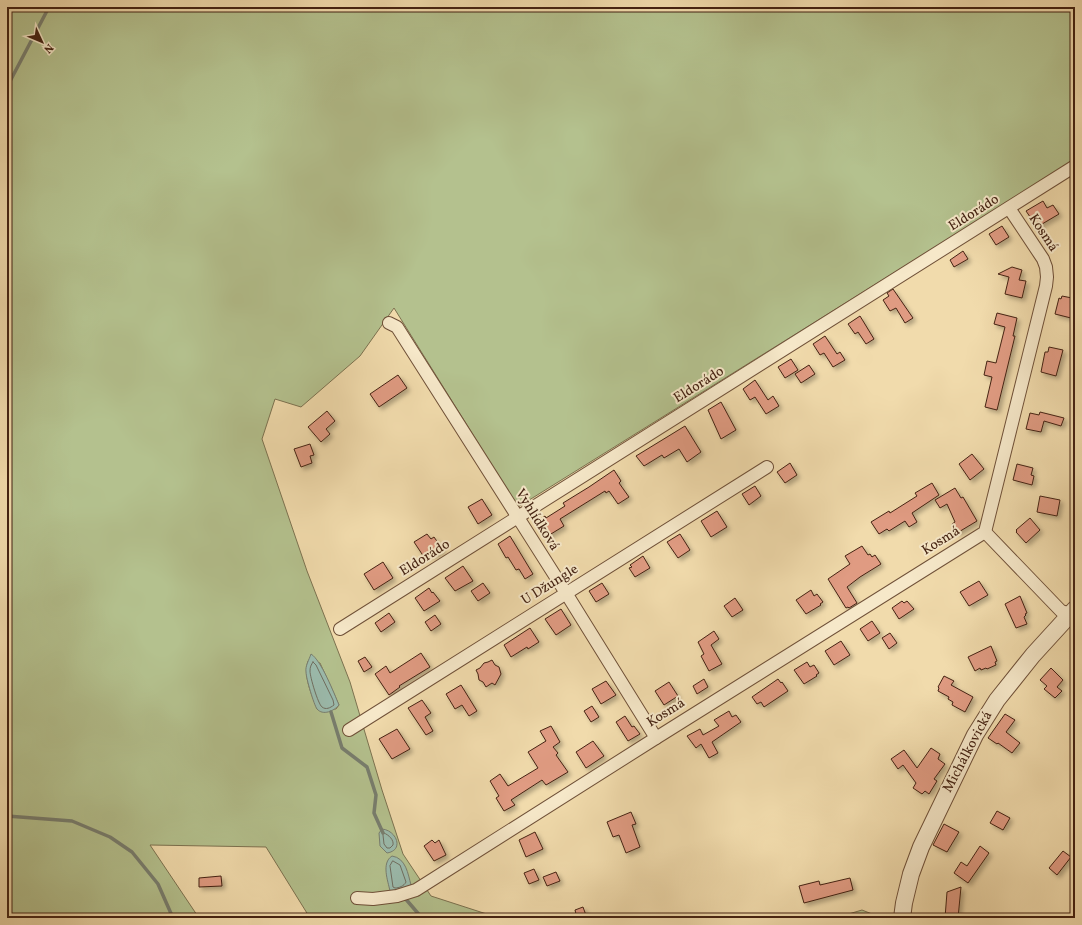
<svg xmlns="http://www.w3.org/2000/svg" width="1082" height="925" viewBox="0 0 1082 925" font-family="Vollkorn,serif">
<defs>
<filter id="shadow"><feDropShadow dx="3" dy="3" stdDeviation="2" flood-color="#0004"/></filter>
</defs>
<rect width="100%" height="100%" fill="#f1dbac"/>
<filter id="stains"><feTurbulence type="fractalNoise" baseFrequency=".005" numOctaves="4"/><feColorMatrix values="0 0 0 0 .2 0 0 0 0 .09 0 0 0 0 .02 0 0 0 .5 -.17"/></filter>
<radialGradient id="worn" r=".72"><stop offset=".6" stop-color="#630" stop-opacity="0"/><stop offset="1" stop-color="#630" stop-opacity=".3"/></radialGradient>
<g fill="#b4c18e" stroke="#7c7250" fill-rule="evenodd">
<path d="M7,7H1075V160L518,507L394,308L360,356L301,407L275,399L262,439L307,571L350,682L382,790L403,854L431,896L499,918H310L266,847L150,845L199,918H7ZM308,661L320,663L339,705L336,709H317C312,694 303,678 308,661Z"/>
<path d="M862,910L882,918H835Z"/>
</g>
<g fill="#9bbbad" stroke="#787e6f">
<path d="M311,654C321,660 334,693 339,705C334,711 323,716 317,709C314,705 306,678 306,672C305,666 309,660 311,654Z"/>
<path d="M382,829C396,830 405,850 387,853L380,846L379,833Z"/>
<path d="M392,856C406,858 408,874 411,885L401,891H390C388,881 381,863 392,856Z"/>
</g>
<g fill="none" stroke-linecap="round" stroke-linejoin="round">
<g stroke="#706e60" stroke-width="1">
<path d="M313,662L316,665L333,700L334,705C330,708 326,710 322,707C318,704 310,677 310,671C310,667 311,665 313,662Z"/>
<path d="M384,833C389,835 394,840 393,845L390,848H387L384,844L383,835Z"/>
<path d="M393,861L400,865L406,882C404,886 399,888 395,888L393,887L390,866Z"/>
</g>
<g stroke="#787e6f" stroke-width="3.5">
<path d="M7,87L49,7"/>
<path d="M331,712L342,748L367,767L376,795L374,813L383,833"/>
<path d="M7,816L72,821L110,837L132,852L158,884L173,918"/>
<path d="M404,897L422,918"/>
</g>
</g>
<g fill="#e09b82" stroke="#442212" filter="url(#shadow)">
<path d="M1043,201L1047,208L1053,205L1059,214L1037,227L1026,211Z"/>
<path d="M1002,226L1009,237L996,245L989,234Z"/>
<path d="M963,251L968,259L954,267L950,260Z"/>
<path d="M1012,267L1022,270L1019,280L1026,281L1022,298L1005,294L1009,277L998,274Z"/>
<path d="M893,289L913,318L905,323L896,308L890,311L883,300L889,296L887,293Z"/>
<path d="M1062,296L1072,298L1071,302L1075,304L1071,318L1055,314L1059,298L1061,299Z"/>
<path d="M997,313L1017,318L1013,336H1015L997,410L985,407L992,377L984,375L987,361L996,363L1005,327L994,324Z"/>
<path d="M860,316L874,339L866,344L858,332L855,334L848,324Z"/>
<path d="M825,336L837,354L840,352L845,360L833,367L824,353L820,355L813,344Z"/>
<path d="M1049,347L1063,350L1056,376L1041,372L1045,352H1048Z"/>
<path d="M791,359L798,370L785,378L778,367Z"/>
<path d="M809,365L815,374L801,383L795,374Z"/>
<path d="M398,375L407,388L379,407L370,394Z"/>
<path d="M755,380L768,400L773,396L779,406L766,414L755,397L750,400L743,389Z"/>
<path d="M721,402L736,430L721,439L708,410Z"/>
<path d="M327,411L335,421L326,429L330,434L321,442L308,427Z"/>
<path d="M1040,412L1064,418L1061,426L1044,421L1041,432L1026,429L1030,413L1039,415Z"/>
<path d="M685,426L701,452L687,462L679,449L664,458L662,455L644,466L636,456Z"/>
<path d="M310,444L314,455L310,456L312,463L301,467L294,449Z"/>
<path d="M972,454L984,469L970,480L959,464Z"/>
<path d="M790,463L797,475L785,483L777,472Z"/>
<path d="M1017,464L1033,468L1031,475L1034,476L1032,485L1013,480Z"/>
<path d="M614,470L621,481L619,483L629,497L618,504L609,491L606,493L605,491L560,519L564,526L546,537L536,522L545,516L546,518L565,506L563,503L589,487Z"/>
<path d="M932,483L939,495L912,513L917,522L909,527L905,521L889,531L887,529L879,534L871,522L889,511L890,513L917,496L915,493Z"/>
<path d="M755,486L761,496L749,505L742,494Z"/>
<path d="M955,488L961,498L963,497L977,521L957,533L952,524L955,522L947,504L940,508L935,500Z"/>
<path d="M1040,496L1060,500L1057,516L1037,512Z"/>
<path d="M482,499L492,515L478,524L468,507Z"/>
<path d="M717,511L727,527L711,537L701,521Z"/>
<path d="M1030,518L1040,530L1026,543L1016,532L1017,531L1016,530Z"/>
<path d="M427,534L431,539L434,537L443,550L432,556L430,553L424,557L414,542Z"/>
<path d="M680,534L690,550L678,558L667,542Z"/>
<path d="M510,536L533,574L525,579L519,569L516,570L508,557L506,558L498,544Z"/>
<path d="M862,546L868,555L870,554L872,557L875,555L881,564L860,577L847,587L857,603L849,608L848,607L846,608L828,579L850,564L845,556Z"/>
<path d="M643,556L650,568L635,577L629,568L632,567L630,565Z"/>
<path d="M383,562L393,578L374,590L364,574Z"/>
<path d="M463,566L473,581L455,591L445,578Z"/>
<path d="M979,581L988,595L969,606L960,592Z"/>
<path d="M483,583L490,593L478,601L471,591Z"/>
<path d="M602,583L609,594L596,602L589,591Z"/>
<path d="M429,588L432,593L433,592L440,601L424,611L415,598Z"/>
<path d="M811,590L814,596L817,594L823,602L820,604L821,605L806,614L796,600Z"/>
<path d="M1020,596L1027,613L1025,614L1026,615L1024,617L1027,624L1016,628L1005,604Z"/>
<path d="M735,598L743,610L732,617L724,606Z"/>
<path d="M902,601L904,603L907,601L914,609L899,619L892,608Z"/>
<path d="M561,609L571,625L556,635L545,619Z"/>
<path d="M389,613L395,622L381,632L375,623Z"/>
<path d="M435,615L441,624L431,631L425,622Z"/>
<path d="M872,621L880,633L868,641L860,629Z"/>
<path d="M530,628L539,642L528,649L527,647L511,657L504,645Z"/>
<path d="M714,631L719,639L711,645L722,664L709,671L701,656L704,654L698,642Z"/>
<path d="M890,633L897,643L889,649L882,638Z"/>
<path d="M841,641L850,655L834,665L825,651Z"/>
<path d="M991,646L997,661L995,662L996,665L987,669L986,668L981,670L980,668L975,671L968,657Z"/>
<path d="M421,653L430,667L399,686L400,687L389,695L375,674L386,666L390,673Z"/>
<path d="M365,657L372,667L364,672L358,661Z"/>
<path d="M492,660L495,665L499,667L501,674L495,685L492,683L486,687L483,682L479,680L478,674L476,670L480,668L484,663L488,662Z"/>
<path d="M807,662L810,667L814,665L819,673L816,675L817,676L804,684L794,670Z"/>
<path d="M1051,668L1063,680L1057,687L1062,691L1055,698L1044,689L1047,686L1040,680Z"/>
<path d="M944,676L954,681L951,685L973,697L965,712L952,705L953,702L948,699L949,697L938,691L939,688L938,687Z"/>
<path d="M704,679L708,687L697,694L693,686Z"/>
<path d="M778,679L781,683L782,682L788,691L764,707L761,702L757,704L752,697Z"/>
<path d="M606,681L616,695L601,704L592,689Z"/>
<path d="M669,682L678,696L664,705L655,691Z"/>
<path d="M461,685L477,711L469,716L462,705L455,709L446,694Z"/>
<path d="M422,700L431,713L425,717L433,731L426,735L408,708Z"/>
<path d="M592,706L599,717L591,722L584,711Z"/>
<path d="M729,711L732,717L736,715L741,722L712,742L718,753L709,758L701,744L696,748L687,736L700,729L703,735L719,726L714,720Z"/>
<path d="M1005,714L1015,720L1006,732L1020,743L1012,753L998,743L997,744L988,738Z"/>
<path d="M625,716L632,727L634,726L640,734L628,741L616,722Z"/>
<path d="M551,726L560,742L553,747L558,753L556,755L568,772L546,785L542,780L511,800L515,805L504,811L496,798L499,796L490,781L500,774L508,786L538,768L528,752L546,741L540,731Z"/>
<path d="M397,729L410,749L392,759L379,739Z"/>
<path d="M593,741L604,756L586,768L576,752Z"/>
<path d="M931,748L940,754L938,759L945,764L934,779L937,781L929,794L925,791L922,794L913,788L916,783L903,765L898,769L891,759L904,750L917,768Z"/>
<path d="M997,811L1010,818L1003,830L990,823Z"/>
<path d="M631,812L636,824L632,825L640,847L626,853L619,835L613,837L607,822Z"/>
<path d="M944,824L959,832L947,852L933,845Z"/>
<path d="M535,832L543,849L526,857L519,840Z"/>
<path d="M432,840L435,843L439,840L446,855L434,861L424,846Z"/>
<path d="M980,846L989,853L968,883L954,873L961,862L967,866Z"/>
<path d="M1063,851L1071,857L1057,875L1049,868Z"/>
<path d="M534,869L539,880L529,884L524,873Z"/>
<path d="M556,872L560,881L547,886L543,877Z"/>
<path d="M221,876L222,886L199,887V878Z"/>
<path d="M850,878L853,890L804,903L799,886L819,881L820,885Z"/>
<path d="M961,887L958,918H945L947,892Z"/>
<path d="M583,907L587,918H577L575,910Z"/>
</g>
<g fill="none" stroke-linecap="round" stroke-linejoin="round">
<g stroke="#6f5038" stroke-width="14">
<g id="minor">
<path d="M389,323L397,327L566,593L656,738"/>
<path d="M985,532L1061,611L1070,614L1075,613"/>
<path d="M340,629L1075,166"/>
<path d="M349,730L767,467"/>
<path d="M357,898L373,899L397,896L416,890L656,738L985,532L1046,286L1047,277L1046,267L1043,259L1009,208"/>
</g>
</g>
<g stroke="#6f5038" stroke-width="18">
<path id="tertiary" d="M902,918L904,903L911,874L921,847L975,735L997,700L1033,655L1075,609"/>
</g>
<use href="#minor" stroke="#f6e8c9" stroke-width="12"/>
<use href="#tertiary" stroke="#f6e8c9" stroke-width="16"/>
</g>
<g text-anchor="middle" dominant-baseline="central" stroke-width="4" stroke-linejoin="round" paint-order="stroke">
<g font-size="14" fill="#442212" stroke="#f6e8c9">
<text transform="translate(974 213) rotate(-32)">Eldorádo</text>
<text transform="translate(1043 233) rotate(57)">Kosmá</text>
<text transform="translate(699 385) rotate(-32)">Eldorádo</text>
<text transform="translate(537 520) rotate(58)">Vyhlídková</text>
<text transform="translate(941 541) rotate(-32)">Kosmá</text>
<text transform="translate(425 558) rotate(-32)">Eldorádo</text>
<text transform="translate(550 585) rotate(-32)">U Džungle</text>
<text transform="translate(666 713) rotate(-32)">Kosmá</text>
<text transform="translate(968 752) rotate(-62)">Michálkovická</text>
</g>
</g>
<rect width="1082" height="925" fill="none" stroke="#f1dbac" stroke-width="24"/>
<rect x="8" y="8" width="1066" height="909" fill="none" stroke="#442212" stroke-width="2"/>
<rect x="12" y="12" width="1058" height="901" fill="none" stroke="#442212"/>
<g transform="translate(42 42) rotate(134)" stroke="#f6e8c9" stroke-width="3" paint-order="stroke">
<path d="M0-3L7 15L0 10L-7 15Z" fill="#442212"/>
<text y="-6" font-size="11" font-weight="bold" text-anchor="middle" fill="#442212">N</text>
</g>
<rect width="100%" height="100%" filter="url(#stains)"/>
<rect width="100%" height="100%" fill="url(#worn)"/>
</svg>
